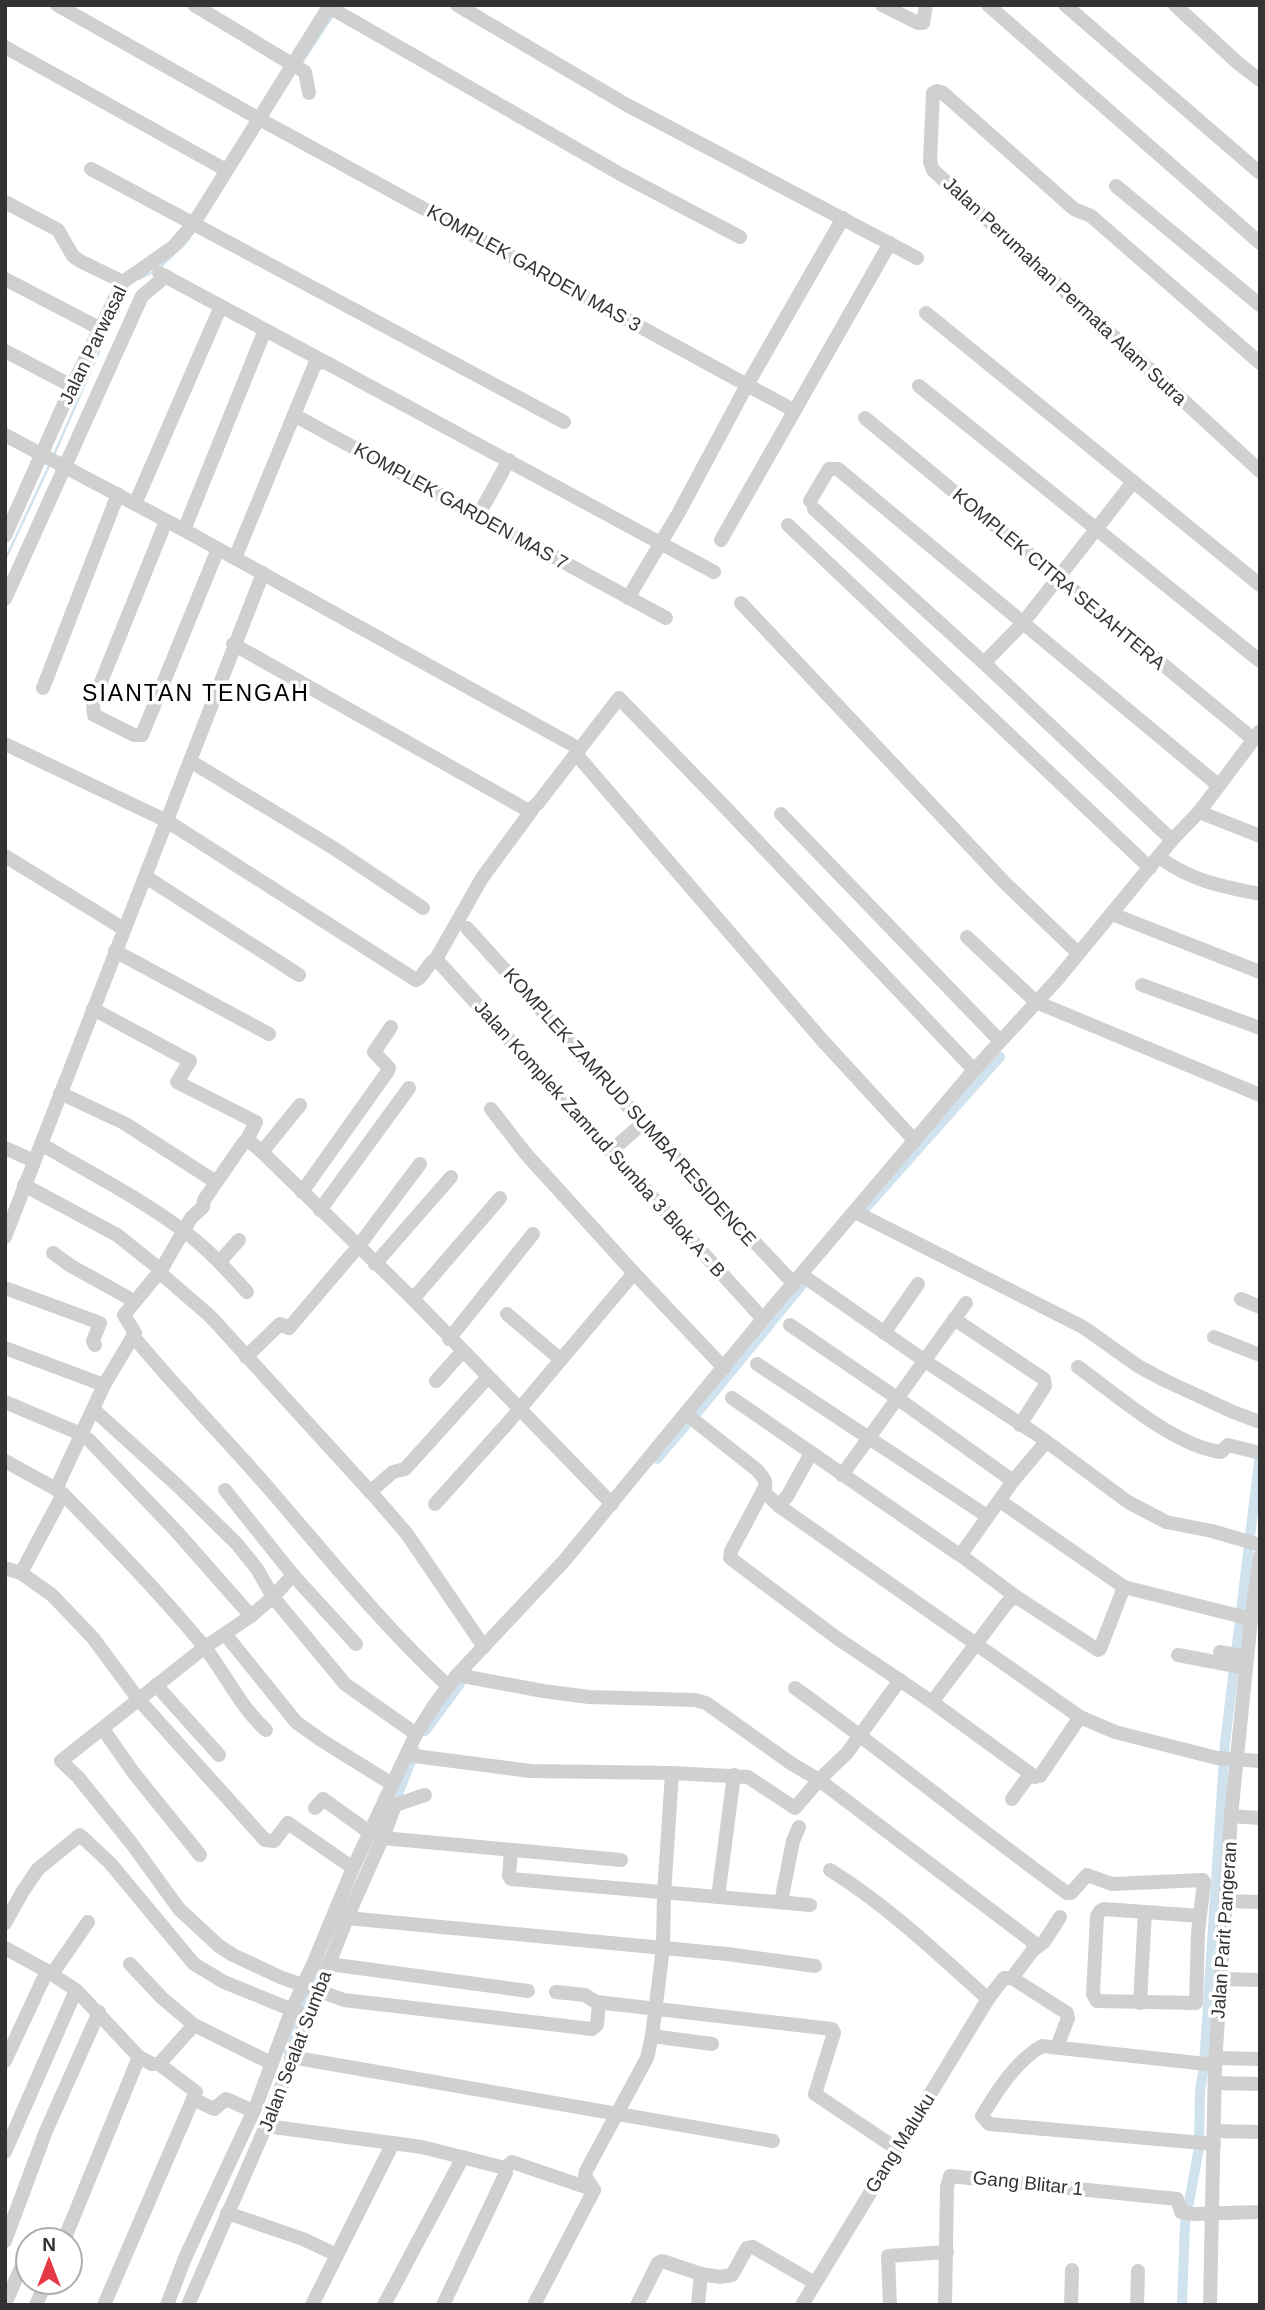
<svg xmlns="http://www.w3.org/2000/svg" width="1265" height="2310" viewBox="0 0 1265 2310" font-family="Helvetica,sans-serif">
<rect width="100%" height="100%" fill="#fff"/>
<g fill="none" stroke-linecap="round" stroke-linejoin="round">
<g stroke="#cfe2ee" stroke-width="2.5">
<path d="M301,64L334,14"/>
<path d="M181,248L190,238"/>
<path d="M160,267L173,255"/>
<path d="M139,279L155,271"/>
<path d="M53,457L122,299"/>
<path d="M5,560L49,466"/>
</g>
<g stroke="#cfe2ee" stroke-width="10">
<path d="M863,1211L1000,1057"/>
<path d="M697,1413L802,1285"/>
<path d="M657,1459L686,1425"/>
<path d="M425,1731L460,1684"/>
<path d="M392,1809L415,1751"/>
<path d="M284,2048L324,1960"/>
<path d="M1182,2305L1185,2224L1199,2148L1200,2092L1204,2065L1225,1743L1260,1454"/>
</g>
<g stroke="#d0d0d0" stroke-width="14">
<path d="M57,5L263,121L793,410"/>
<path d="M194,5L305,72L309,93"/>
<path d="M457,5L627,105L917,258"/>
<path d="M882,5L918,23H923L926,5"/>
<path d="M988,5L1260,243"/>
<path d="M1065,5L1260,173"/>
<path d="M1175,5L1239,64L1260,80"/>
<path d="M329,7L622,175L740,237"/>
<path d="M5,47L226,170"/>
<path d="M91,169L564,422"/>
<path d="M1116,186L1260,305"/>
<path d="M5,202L58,230L73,256L80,261L123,282"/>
<path d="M159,273L325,362"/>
<path d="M5,279L99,328"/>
<path d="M926,313L1260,585"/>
<path d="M5,351L72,386"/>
<path d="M1260,363L1091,216L1074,209L943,93L937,91L933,93L930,162L933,170L1260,471"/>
<path d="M919,386L1260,661"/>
<path d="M294,415L666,618"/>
<path d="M865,418L1253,739"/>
<path d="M5,435L184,530L578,748"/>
<path d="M810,501L829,469H838L1218,785"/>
<path d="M135,504L221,306"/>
<path d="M814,509L984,663L1172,840"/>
<path d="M478,516L509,460"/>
<path d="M166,521L93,702L94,715L134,735H142L218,549"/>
<path d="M788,525L1150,868"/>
<path d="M184,530L265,330"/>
<path d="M5,536L72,386L123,282L173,247L194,223L330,5"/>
<path d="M721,540L890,243"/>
<path d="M235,558L315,364L325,362L714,572"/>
<path d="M628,598L678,514L747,385L843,218"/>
<path d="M5,599L142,296L166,276"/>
<path d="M741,603L1005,883L1078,953"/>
<path d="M233,644L529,811L538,803L619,698L724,806L974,1070"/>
<path d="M984,663L1022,624L1133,482"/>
<path d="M43,688L118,494"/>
<path d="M5,744L167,821L416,980C425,976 427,963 436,959L482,878L532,810"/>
<path d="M576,754L822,1040L915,1141"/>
<path d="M190,761L332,847L423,908"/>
<path d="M1199,812L1260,836"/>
<path d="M781,814L1000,1041"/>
<path d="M5,856L124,929"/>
<path d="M1159,857C1191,881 1221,886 1260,894"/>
<path d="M146,877L299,975"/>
<path d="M1112,914L1260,972"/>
<path d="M467,928L643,1123L794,1284"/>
<path d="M967,937L1036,1002L1260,1095"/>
<path d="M115,951L269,1034"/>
<path d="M436,959L763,1319"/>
<path d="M1142,985L1260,1028"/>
<path d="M93,1009L190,1061L177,1082L256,1122L247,1140"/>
<path d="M60,1093L124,1123L216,1182"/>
<path d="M41,1144C88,1172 140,1198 185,1232C208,1249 227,1270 247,1292"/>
<path d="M5,1148L34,1161"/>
<path d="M611,1151L643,1123"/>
<path d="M262,1152L300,1105"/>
<path d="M24,1185L117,1235L161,1270"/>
<path d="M302,1192L388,1071L389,1068L374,1052L391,1027"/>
<path d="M320,1210L409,1088"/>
<path d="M855,1212L1083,1327L1138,1366L1164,1380L1233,1412L1260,1422"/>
<path d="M5,1237L263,573"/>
<path d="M53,1253L71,1266L134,1301"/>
<path d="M217,1259H222L239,1240"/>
<path d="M375,1264L451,1177"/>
<path d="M159,1272L210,1316L376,1498L407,1534L484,1647"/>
<path d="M634,1273L724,1368"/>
<path d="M802,1275L925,1361L1039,1436L1128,1502L1166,1522L1212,1531L1260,1545"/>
<path d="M5,1288L100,1323L93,1341L95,1345"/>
<path d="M413,1299L500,1198"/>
<path d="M1241,1299L1260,1307"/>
<path d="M507,1314L560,1359"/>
<path d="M954,1319L1044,1379L1045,1386L1020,1425"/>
<path d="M790,1325L897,1398L1013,1481"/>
<path d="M884,1333L918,1284"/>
<path d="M133,1336C175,1387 221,1434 265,1484C325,1553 381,1624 448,1686"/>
<path d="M1214,1337L1260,1355"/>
<path d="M449,1339L533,1234"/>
<path d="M5,1348L104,1385"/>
<path d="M246,1357L280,1324L289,1328L357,1248L420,1164"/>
<path d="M757,1364L987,1516"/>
<path d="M1078,1367C1117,1395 1174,1446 1221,1452L1228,1445L1260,1453"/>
<path d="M436,1381L462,1352"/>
<path d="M732,1398L958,1554L962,1553L1013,1481L1046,1442"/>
<path d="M5,1402L81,1434L90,1441L176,1531L251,1616"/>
<path d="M93,1409L178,1486L237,1544L257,1569L273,1597L345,1684L416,1734"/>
<path d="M686,1414L757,1470C763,1477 769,1483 763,1491L779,1506L1080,1717L1115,1732L1217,1758L1260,1761"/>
<path d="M5,1461L56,1489"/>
<path d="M842,1475L966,1303"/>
<path d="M225,1490L293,1575L356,1644"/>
<path d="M763,1491L731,1551L730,1558L837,1638L932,1702L1035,1777L1040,1776L1080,1717"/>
<path d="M370,1492L393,1472L405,1469L488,1377"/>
<path d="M63,1494C111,1543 158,1591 202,1644C225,1672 239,1706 266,1730"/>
<path d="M1000,1501L1124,1587"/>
<path d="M435,1504L506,1425L634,1273L526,1154L491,1109"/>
<path d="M779,1506L788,1495L811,1453"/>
<path d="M959,1554L1015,1596"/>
<path d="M5,1568L21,1573"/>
<path d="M293,1575L273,1597L251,1616L205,1647L61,1761L78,1777L132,1844L179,1909L219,1946L233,1955L280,1977L344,2000L592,2029L597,2025L599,2002"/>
<path d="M225,1634L296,1722L321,1740L392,1784"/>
<path d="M1220,1652L1247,1657"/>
<path d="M1178,1655L1246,1668"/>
<path d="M457,1675L543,1691L589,1697L695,1700L706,1703L792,1764L819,1780L1033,1942V1950L1012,1978"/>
<path d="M156,1685L219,1755"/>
<path d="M795,1688C888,1754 975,1827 1067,1893H1071L1087,1875L1112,1884L1203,1880L1204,1882L1198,1932L1196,2003L1097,2001L1093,1994L1097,1916L1100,1911L1104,1909L1200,1916"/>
<path d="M932,1702L1007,1603L1015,1596L1098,1650L1100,1649L1124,1587L1251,1619"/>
<path d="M103,1729L133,1772L200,1855"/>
<path d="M407,1755L530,1771L672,1773L664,1894L663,1948L652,2036L647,2058L586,2171L585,2176L594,2190L534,2305"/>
<path d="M672,1773L748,1777L795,1808L819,1780L847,1753L900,1680"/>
<path d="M1012,1799L1030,1774"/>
<path d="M395,1805L425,1795"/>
<path d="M315,1808L323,1799L369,1832"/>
<path d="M1231,1816L1260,1818"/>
<path d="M383,1838L621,1860"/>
<path d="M511,1851L509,1876L511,1879L810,1905"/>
<path d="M353,1868L288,1823L274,1841L265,1840L139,1700L93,1638L52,1595L21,1573L63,1494L56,1489L104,1385L135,1333L124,1315L161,1270L191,1218L203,1207L204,1200L244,1142L249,1141L262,1152L413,1299L612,1504"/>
<path d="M830,1870C888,1906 938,1954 988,1999"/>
<path d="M718,1897L734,1775"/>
<path d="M1227,1901L1260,1902"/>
<path d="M781,1902L793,1841L799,1827"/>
<path d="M347,1918L727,1954L815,1966"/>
<path d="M5,1923L23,1891L38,1869L80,1835L110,1863L194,1964L224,1982L300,2013"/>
<path d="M5,1948L47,1971L76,1990L139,2057L64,2240"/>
<path d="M1033,1950L1044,1942L1060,1917"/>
<path d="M130,1964L162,1998L194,2025L271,2063"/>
<path d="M329,1964L528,1991"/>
<path d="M52,1974L88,1922"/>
<path d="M1221,1979L1260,1980"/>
<path d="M556,1992L585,1995L596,2002L832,2029L834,2033L815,2094L897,2149"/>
<path d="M1140,2003L1145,1912"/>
<path d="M652,2036L712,2044"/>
<path d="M139,2057L152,2064H159L194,2025"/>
<path d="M291,2057L773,2141"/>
<path d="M1216,2058L1260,2059"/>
<path d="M5,2061L47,1971"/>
<path d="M1215,2083L1260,2084"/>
<path d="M193,2099L214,2109L226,2099L253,2111"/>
<path d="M266,2126L422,2147L505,2168"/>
<path d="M1214,2131L1260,2132"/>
<path d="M1214,2144L989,2124L982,2116C997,2091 1016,2061 1042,2046L1215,2065"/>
<path d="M5,2152L76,1990"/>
<path d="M227,2213L303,2239L337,2255"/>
<path d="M33,2240L34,2239"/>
<path d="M5,2241L46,2131L99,2012"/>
<path d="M701,2274L720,2277L732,2275L747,2248L753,2247L815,2283"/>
<path d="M5,2304L28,2252"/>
<path d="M36,2305L46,2282"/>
<path d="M104,2305L196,2092L159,2064"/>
<path d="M167,2305L185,2258L256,2106L292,2009L314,1962L353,1868L416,1734L435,1704L457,1675L564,1561L763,1319L974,1070L1056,981L1172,840L1199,812L1260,731"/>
<path d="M188,2305L266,2126L347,1918L386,1830L395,1805"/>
<path d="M312,2305L393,2143"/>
<path d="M384,2305L463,2157"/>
<path d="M443,2305L506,2173L505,2168L512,2162L594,2190"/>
<path d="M637,2305L658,2263L662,2261L701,2274L698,2305"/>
<path d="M802,2305L988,1999L1004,1978H1012L1067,2013L1068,2018L1057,2047"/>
<path d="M890,2305L888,2256L947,2252"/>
<path d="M945,2305L947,2187L950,2176L1177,2199L1181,2212L1194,2214L1260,2212"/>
<path d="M1071,2305L1072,2270"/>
<path d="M1137,2305L1138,2271"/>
<path d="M1210,2305L1215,2065L1231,1816L1251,1619L1260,1556"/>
</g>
</g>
<g text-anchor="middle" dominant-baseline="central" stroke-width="7" stroke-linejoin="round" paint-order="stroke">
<g font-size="19" fill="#333" stroke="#fff">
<text transform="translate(534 268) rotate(29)">KOMPLEK GARDEN MAS 3</text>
<text transform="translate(1065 291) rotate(43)">Jalan Perumahan Permata Alam Sutra</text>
<text transform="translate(93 345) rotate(-64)">Jalan Parwasal</text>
<text transform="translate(461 506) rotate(29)">KOMPLEK GARDEN MAS 7</text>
<text transform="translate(1059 579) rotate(40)">KOMPLEK CITRA SEJAHTERA</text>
<text transform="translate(630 1107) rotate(48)">KOMPLEK ZAMRUD SUMBA RESIDENCE</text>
<text transform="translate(600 1139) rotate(48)">Jalan Komplek Zamrud Sumba 3 Blok A - B</text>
<text transform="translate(1224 1930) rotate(-86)">Jalan Parit Pangeran</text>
<text transform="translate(295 2051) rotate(-69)">Jalan Sealat Sumba</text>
<text transform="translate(900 2143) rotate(-58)">Gang Maluku</text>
<text transform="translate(1028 2183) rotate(6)">Gang Blitar 1</text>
</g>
<g font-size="23" letter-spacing="2" fill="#000" stroke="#fff">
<text x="196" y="693">SIANTAN TENGAH</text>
</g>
</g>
<rect width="1265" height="2310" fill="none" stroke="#333333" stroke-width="14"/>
<g transform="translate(49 2261)"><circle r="33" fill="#ffffff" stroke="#adadad" stroke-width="2"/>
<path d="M0-5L12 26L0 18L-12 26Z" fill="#e63946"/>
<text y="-10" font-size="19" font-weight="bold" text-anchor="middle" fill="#333333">N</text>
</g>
</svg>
